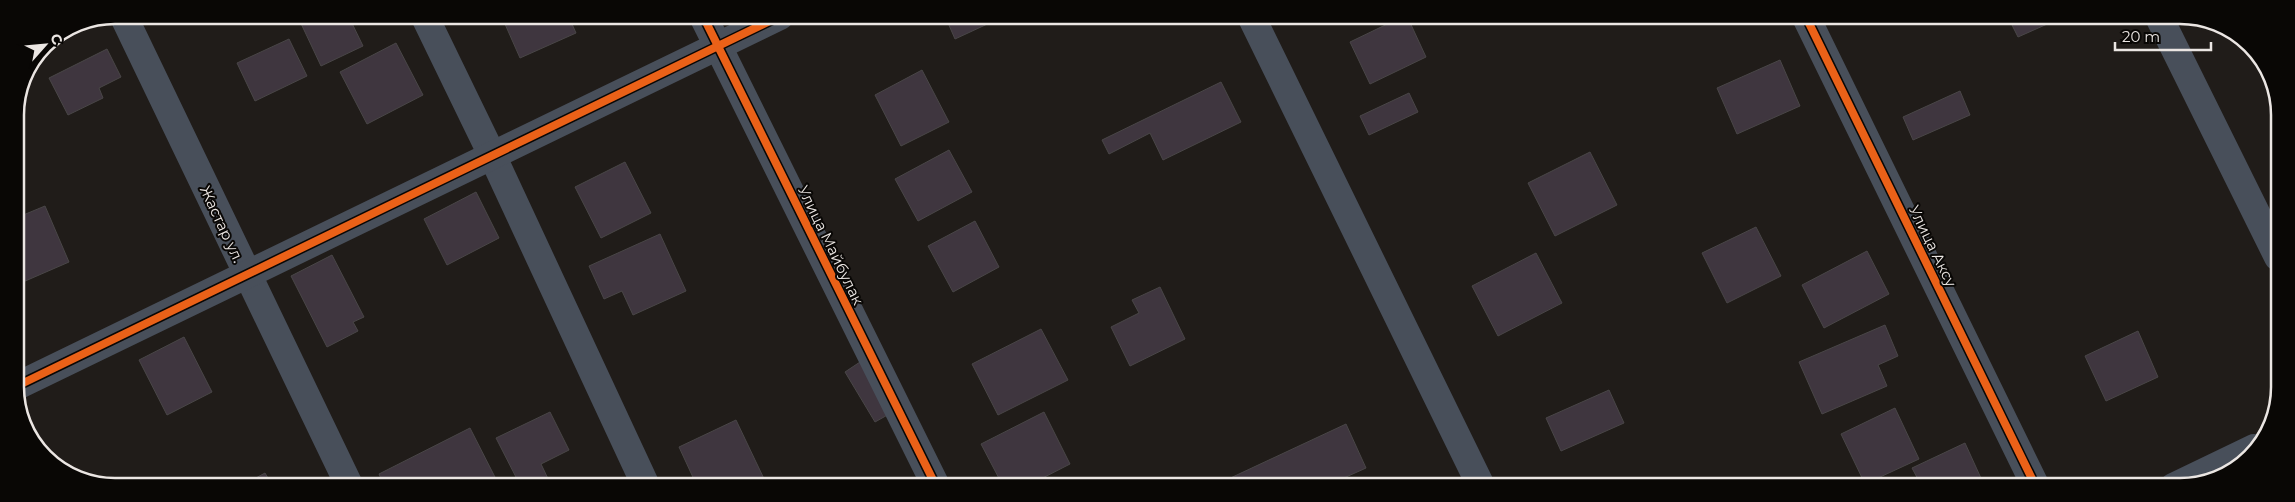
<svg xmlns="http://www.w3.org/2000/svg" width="2295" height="502" viewBox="0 0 2295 502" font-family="Montserrat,sans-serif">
<rect width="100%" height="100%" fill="#201c19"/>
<g fill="#3f363f" stroke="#494647">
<path d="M297,15H348L363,46L321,66Z"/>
<path d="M501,15H568L576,33L520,58Z"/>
<path d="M945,16H994L996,20L955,39Z"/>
<path d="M1404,16H1407L1426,57L1370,84L1350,42Z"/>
<path d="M2008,17H2063L2018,37Z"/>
<path d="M289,39L307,76L255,101L237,63Z"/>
<path d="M396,43L423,95L367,124L340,72Z"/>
<path d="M107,49L121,77L99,88L103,98L68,115L49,78Z"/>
<path d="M1780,60L1800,106L1737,134L1717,88Z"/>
<path d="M922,70L949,122L901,146L875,95Z"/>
<path d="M1221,82L1241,122L1163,160L1150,133L1109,154L1102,140Z"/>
<path d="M1960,91L1970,115L1913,140L1903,117Z"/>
<path d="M1409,93L1418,112L1369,135L1360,116Z"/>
<path d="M949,150L972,192L918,221L895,179Z"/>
<path d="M1590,152L1617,205L1555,236L1528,183Z"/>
<path d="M625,162L651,213L601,238L575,187Z"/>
<path d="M476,192L499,238L447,265L424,219Z"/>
<path d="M45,206L69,262L16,285V218Z"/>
<path d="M975,221L999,267L953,292L928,246Z"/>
<path d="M1756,227L1781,276L1727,303L1702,253Z"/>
<path d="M660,234L686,291L633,315L622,291L604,299L589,266Z"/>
<path d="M1867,251L1889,294L1824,328L1802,285Z"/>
<path d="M1536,253L1562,303L1498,336L1472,286Z"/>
<path d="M332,255L364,317L353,322L358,331L327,347L291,276Z"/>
<path d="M1160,287L1185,339L1130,366L1111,327L1139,313L1132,300Z"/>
<path d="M1885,325L1898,356L1878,365L1887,386L1822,414L1799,362Z"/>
<path d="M1041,329L1068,380L998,415L972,364Z"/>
<path d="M2138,331L2158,377L2106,401L2085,356Z"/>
<path d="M184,337L212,392L167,415L139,360Z"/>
<path d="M860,362L891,413L875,422L845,372Z"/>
<path d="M1609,390L1624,423L1561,451L1546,418Z"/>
<path d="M1895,408L1919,459L1865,484L1841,434Z"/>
<path d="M550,412L569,450L541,464L551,485H520L496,438Z"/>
<path d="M1044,412L1070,464L1027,486H1003L981,444Z"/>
<path d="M736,420L766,483L760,486H697L679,447Z"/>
<path d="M1346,424L1366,468L1326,486H1226L1224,481Z"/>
<path d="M470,428L499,485H384L379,474Z"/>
<path d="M1965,443L1985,487H1922L1912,468Z"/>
<path d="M265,473L272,485H243Z"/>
</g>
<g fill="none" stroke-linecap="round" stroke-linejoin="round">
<g stroke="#484f5a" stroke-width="28">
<path d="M123,15L349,485"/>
<path d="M424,15L492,155L646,486"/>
<path d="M703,16L936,486"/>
<path d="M1251,16L1481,486"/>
<path d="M1806,17L2036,487"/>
<path d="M2159,17L2278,257"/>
<path d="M17,386L780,16"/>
<path d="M2173,487L2254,448"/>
</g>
<g stroke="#090705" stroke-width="11">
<g id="cycleway">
<path d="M703,16L936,486"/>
<path d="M1806,17L2036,487"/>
<path d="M17,386L780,16"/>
</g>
</g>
<use href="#cycleway" stroke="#ea6118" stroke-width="8"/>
</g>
<g text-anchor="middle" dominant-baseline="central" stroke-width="4" stroke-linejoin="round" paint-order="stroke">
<g font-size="15" fill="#ebe6e3" stroke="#090705">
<text transform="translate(222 224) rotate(65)">Жастар ул.</text>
<text transform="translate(831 245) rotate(64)">Улица Майбулак</text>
<text transform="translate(1933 246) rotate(64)">Улица Аксу</text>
</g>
</g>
<path d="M0 0H2295V502H0ZM115 24H2180A91 91 0 0 1 2271 115V387A91 91 0 0 1 2180 478H115A91 91 0 0 1 24 387V115A91 91 0 0 1 115 24Z" fill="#090705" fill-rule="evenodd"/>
<path fill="none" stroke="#ebe6e3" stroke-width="2.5" d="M115 24H2180A91 91 0 0 1 2271 115V387A91 91 0 0 1 2180 478H115A91 91 0 0 1 24 387V115A91 91 0 0 1 115 24Z"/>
<g transform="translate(45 45) rotate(63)" stroke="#090705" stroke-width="4" paint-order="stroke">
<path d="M0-4L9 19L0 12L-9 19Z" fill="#ebe6e3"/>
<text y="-8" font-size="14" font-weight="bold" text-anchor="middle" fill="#ebe6e3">С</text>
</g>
<path d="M2115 42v8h96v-8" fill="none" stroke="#ebe6e3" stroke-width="2.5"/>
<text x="2122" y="42" font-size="15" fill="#ebe6e3" stroke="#090705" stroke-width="4" paint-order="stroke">20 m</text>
</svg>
